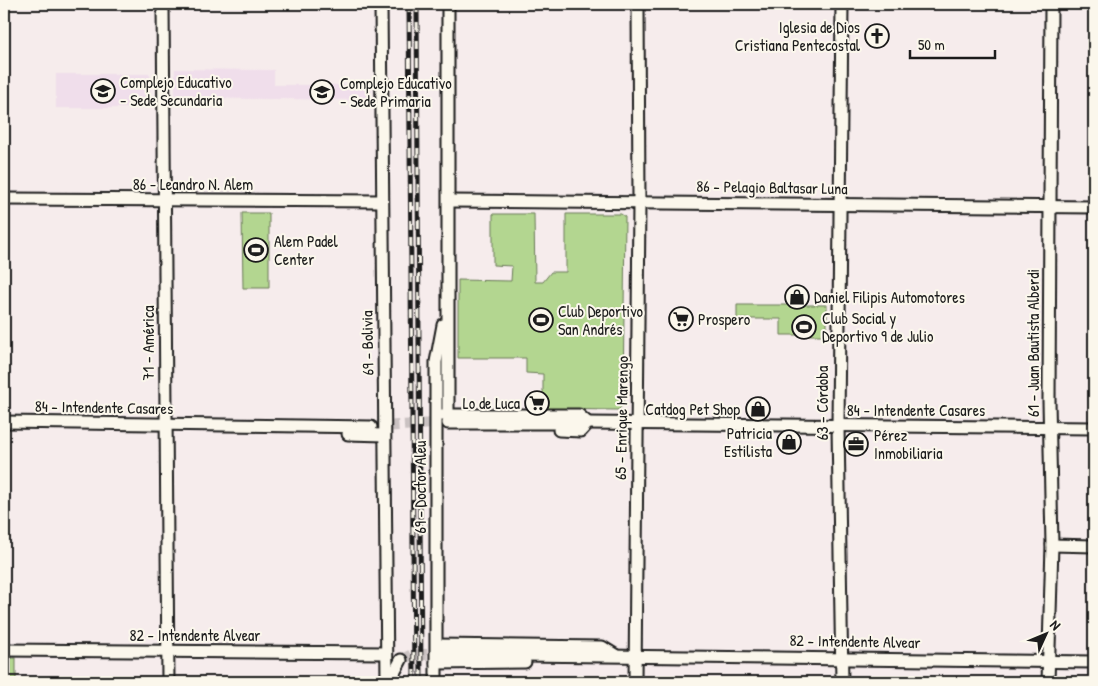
<svg xmlns="http://www.w3.org/2000/svg" width="1098" height="686" viewBox="0 0 1098 686" font-family="'Patrick Hand',sans-serif">
<rect width="100%" height="100%" fill="#f6ecec"/>
<filter id="ink" filterUnits="userSpaceOnUse"><feTurbulence type="fractalNoise" baseFrequency=".02" numOctaves="2"/><feDisplacementMap in="SourceGraphic" scale="10" xChannelSelector="R" yChannelSelector="G"/><feConvolveMatrix kernelMatrix="1 2 1 2 8 2 1 2 1" color-interpolation-filters="sRGB"/></filter>
<g filter="url(#ink)">
<g fill="#f0deeb">
<path d="M175,69L274,70V85H371V100L175,98Z"/>
<rect x="56" y="74" width="94" height="34"/>
</g>
<g fill="#b3d690" stroke="#687956">
<path d="M242,213H269V288H243Z"/>
<path d="M493,214H534L535,282H543L551,272H566V214H621L625,217L623,405L618,410L543,409V374L526,373V358H458V280L511,281L512,266L493,265Z"/>
<path d="M737,305H827V335H781V319H737Z"/>
<rect x="4" y="658" width="12" height="24"/>
</g>
<g fill="none" stroke-linecap="round" stroke-linejoin="round">
<g stroke="#cac2c2" stroke-width="11" stroke-dasharray="11 5.5" stroke-linecap="butt">
<path d="M371,427L446,423"/>
<path d="M401,660L411,655L442,654"/>
</g>
<g stroke="#1c1c1c" stroke-width="15">
<g id="street">
<path d="M163,4L168,682"/>
<path d="M381,4L387,682"/>
<path d="M4,199L382,201"/>
<path d="M449,201L1094,207"/>
<path d="M440,415H579L588,423"/>
<path d="M448,415V4"/>
<path d="M4,422L371,427"/>
<path d="M448,423H588L1094,428"/>
<path d="M559,430L581,431L588,423"/>
<path d="M348,434L384,435"/>
<path d="M1052,545L1094,546"/>
<path d="M437,645L602,647L615,655"/>
<path d="M4,650L386,653"/>
<path d="M442,654L1094,662"/>
<path d="M436,663L525,662"/>
<path d="M394,682V673L401,660"/>
<path d="M436,682V362L443,325"/>
<path d="M635,682L639,202L638,4"/>
<path d="M842,682L838,426L842,4"/>
<path d="M1048,682L1052,545L1049,401L1051,4"/>
</g>
</g>
<use href="#street" stroke="#fbf7ec" stroke-width="11"/>
<g stroke="#1c1c1c" stroke-width="5">
<g id="rail">
<path d="M409,4L414,682"/>
<path d="M417,4L421,682"/>
</g>
</g>
<use href="#rail" stroke="#fbf7ec" stroke-width="3" stroke-dasharray="9" stroke-linecap="butt"/>
</g>
</g>
<defs>
<g id="church-ring" transform="scale(1.25)"><circle r="9.5" fill="#fbf7ec" stroke="#1c1c1c" stroke-width="1.5"/><path d="M-1.2-6h2.4v3.5h3.3v2.4h-3.3V6h-2.4V-.1h-3.3v-2.4h3.3Z" fill="#1c1c1c"/></g>
<g id="school-ring" transform="scale(1.25)"><circle r="9.5" fill="#fbf7ec" stroke="#1c1c1c" stroke-width="1.5"/><path d="M0-5L7-2L0 1L-7-2ZM-4 1L0 2.5L4 1V4Q0 6-4 4Z" fill="#1c1c1c"/></g>
<g id="stadium-ring" transform="scale(1.25)"><circle r="9.5" fill="#fbf7ec" stroke="#1c1c1c" stroke-width="1.5"/><path d="M0-5a6.5 5 0 1 0 0 10a6.5 5 0 1 0 0-10ZM-3.5-1.8h7v3.6h-7Z" fill="#1c1c1c"/></g>
<g id="shop-ring" transform="scale(1.25)"><circle r="9.5" fill="#fbf7ec" stroke="#1c1c1c" stroke-width="1.5"/><path d="M-5-2.5h2.3a2.7 3.5 0 0 1 5.4 0H5L5.5 6h-11ZM-1.5-2.5h3a1.5 2.3 0 0 0-3 0Z" fill="#1c1c1c"/></g>
<g id="supermarket-ring" transform="scale(1.25)"><circle r="9.5" fill="#fbf7ec" stroke="#1c1c1c" stroke-width="1.5"/><path d="M-6-5.5h2.5l.6 2H6L4.5 2H-2.5L-4.4-4H-6ZM-1.5 3.2a1.3 1.3 0 1 0 .1 0ZM3 3.2a1.3 1.3 0 1 0 .1 0Z" fill="#1c1c1c"/></g>
<g id="office-ring" transform="scale(1.25)"><circle r="9.5" fill="#fbf7ec" stroke="#1c1c1c" stroke-width="1.5"/><path d="M-6-3h4V-5.5h4V-3h4V5H-6ZM-1-4.5V-3h2v-1.5ZM-6 0V1H6V0Z" fill="#1c1c1c"/></g>
</defs>
<g fill-rule="evenodd">
<use href="#church-ring" x="877" y="36"/>
<use href="#school-ring" x="103" y="91"/>
<use href="#school-ring" x="322" y="92"/>
<use href="#stadium-ring" x="256" y="250"/>
<use href="#shop-ring" x="797" y="297"/>
<use href="#supermarket-ring" x="681" y="319"/>
<use href="#stadium-ring" x="541" y="320"/>
<use href="#stadium-ring" x="804" y="327"/>
<use href="#supermarket-ring" x="537" y="403"/>
<use href="#shop-ring" x="758" y="409"/>
<use href="#shop-ring" x="789" y="442"/>
<use href="#office-ring" x="856" y="444"/>
</g>
<g text-anchor="middle" dominant-baseline="central" stroke-width="4" stroke-linejoin="round" paint-order="stroke">
<g font-size="16" fill="#1c1c1c" stroke="#fbf7ec" text-anchor="start">
<text x="860" y="27" text-anchor="end">Iglesia de Dios<tspan x="860" dy="18">Cristiana Pentecostal</tspan></text>
<text x="120" y="82">Complejo Educativo<tspan x="120" dy="18">- Sede Secundaria</tspan></text>
<text x="340" y="83">Complejo Educativo<tspan x="340" dy="18">- Sede Primaria</tspan></text>
<text x="274" y="241">Alem Padel<tspan x="274" dy="18">Center</tspan></text>
<text x="814" y="297">Daniel Filipis Automotores</text>
<text x="558" y="311">Club Deportivo<tspan x="558" dy="18">San Andrés</tspan></text>
<text x="822" y="318">Club Social y<tspan x="822" dy="18">Deportivo 9 de Julio</tspan></text>
<text x="698" y="319">Prospero</text>
<text x="520" y="403" text-anchor="end">Lo de Luca</text>
<text x="740" y="409" text-anchor="end">Catdog Pet Shop</text>
<text x="772" y="433" text-anchor="end">Patricia<tspan x="772" dy="18">Estilista</tspan></text>
<text x="874" y="435">Pérez<tspan x="874" dy="18">Inmobiliaria</tspan></text>
</g>
<g font-size="16" fill="#1c1c1c" stroke="#fbf7ec">
<text x="193" y="184">86 - Leandro N. Alem</text>
<text transform="translate(772 187) rotate(1)">86 - Pelagio Baltasar Luna</text>
<text transform="translate(148 343) rotate(-90)">71 - América</text>
<text transform="translate(367 343) rotate(-91)">69 - Bolivia</text>
<text transform="translate(1033 343) rotate(-90)">61 - Juan Bautista Alberdi</text>
<text transform="translate(822 403) rotate(-90)">63 - Córdoba</text>
<text transform="translate(104 407) rotate(1)">84 - Intendente Casares</text>
<text x="916" y="410">84 - Intendente Casares</text>
<text transform="translate(621 418) rotate(-89)">65 - Enrique Marengo</text>
<text transform="translate(420 487) rotate(-90)">69 - Doctor Aleu</text>
<text x="195" y="635">82 - Intendente Alvear</text>
<text transform="translate(855 641) rotate(1)">82 - Intendente Alvear</text>
</g>
</g>
<rect width="1098" height="686" fill="none" stroke="#fbf7ec" stroke-width="20"/>
<rect x="10" y="10" width="1078" height="666" fill="none" stroke="#1c1c1c" stroke-width="2" filter="url(#ink)"/>
<g transform="translate(1046 634) rotate(46)" stroke="#fbf7ec" stroke-width="4" paint-order="stroke">
<path d="M0-4L9 19L0 12L-9 19Z" fill="#1c1c1c"/>
<text y="-8" font-size="14" font-weight="bold" text-anchor="middle" fill="#1c1c1c">N</text>
</g>
<path d="M910 50v8h85v-8" fill="none" stroke="#1c1c1c" stroke-width="2.5"/>
<text x="918" y="50" font-size="15" fill="#1c1c1c" stroke="#fbf7ec" stroke-width="4" paint-order="stroke">50 m</text>
</svg>
